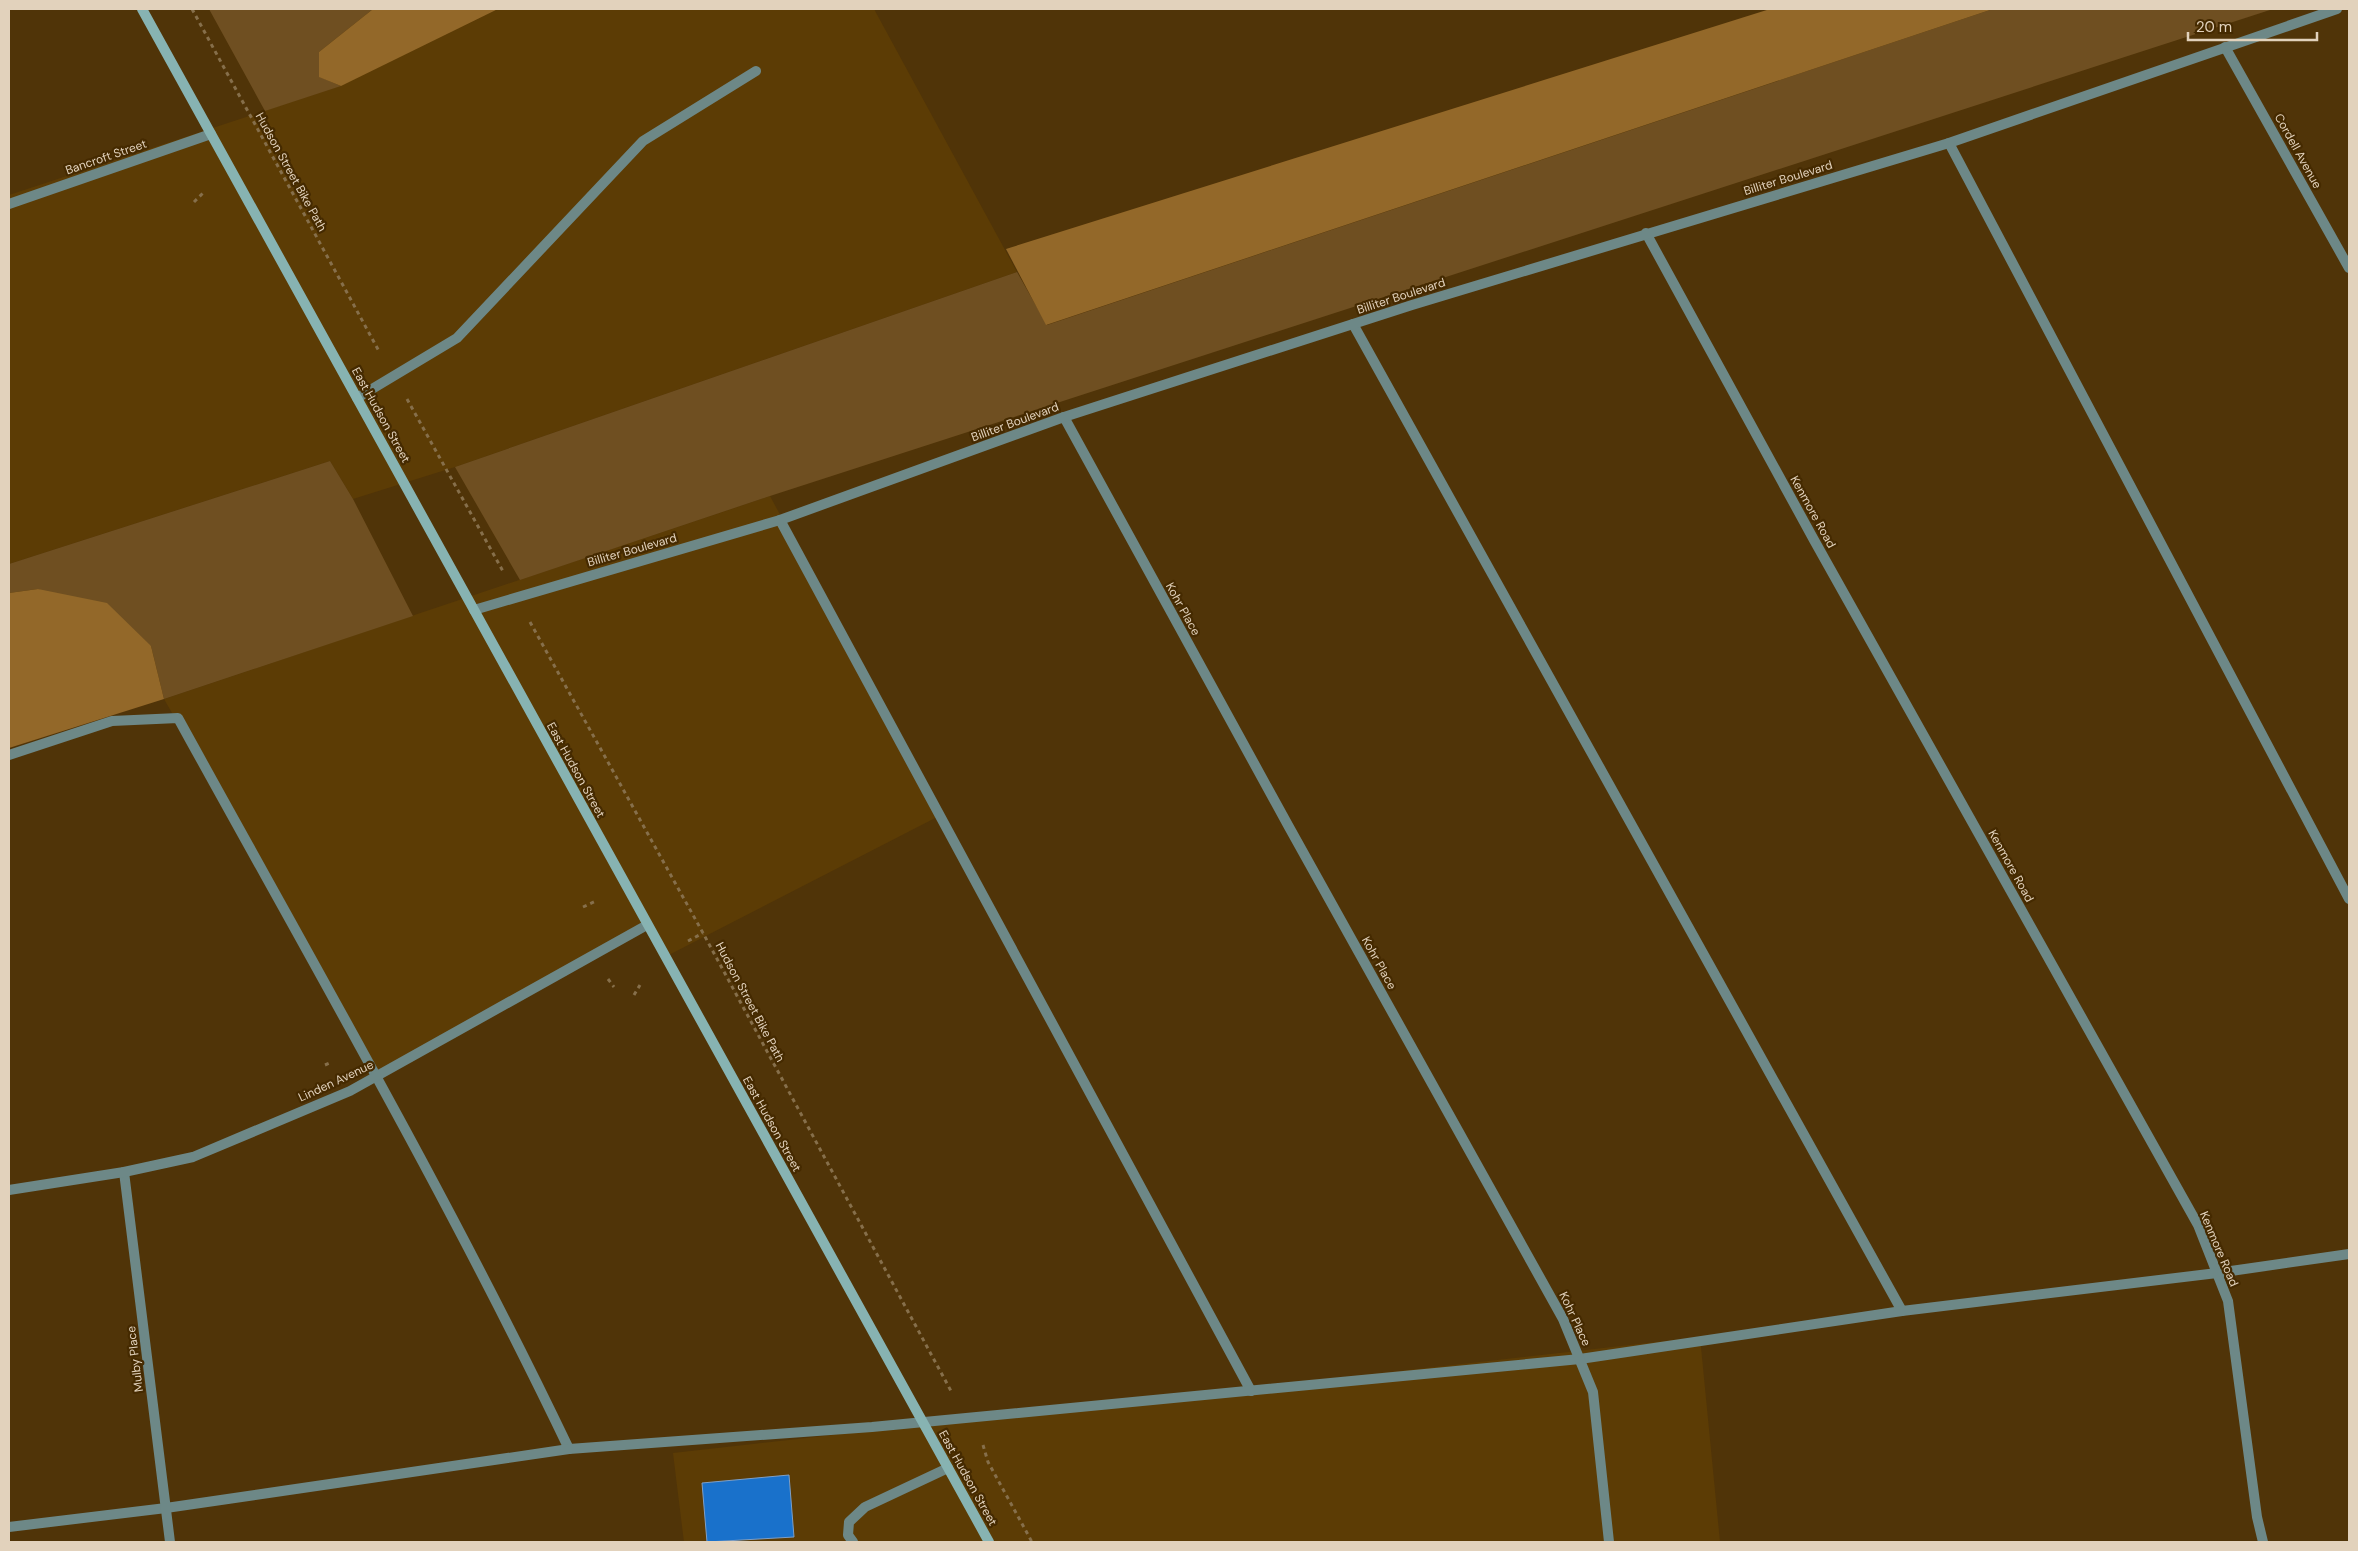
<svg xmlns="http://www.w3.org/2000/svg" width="2358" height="1551" viewBox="0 0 2358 1551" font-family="'DM Sans',sans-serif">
<rect width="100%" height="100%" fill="#503408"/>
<g fill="#5c3c05">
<path d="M498,9H874L1017,272L455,467L353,499L330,461L9,564V195L340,86Z"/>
<path d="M770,496L941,815L661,959L642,924L380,1076L164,699Z"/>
<path d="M1700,1337L1720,1542H684L673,1453Z"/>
</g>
<g fill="#6f4f21">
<path d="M209,9H373L319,52L320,77L341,86L265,111Z"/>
<path d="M1993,9H2273L770,496L520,580L455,467L1017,272L1047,325Z"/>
<path d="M330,461L353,499L413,616L164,699L151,646L38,589L9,593V564Z"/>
</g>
<g fill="#936829">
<path d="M373,9H498L341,86L319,77V52Z"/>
<path d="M1770,9H1993L1046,325L1006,249Z"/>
<path d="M38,589L107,603L151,646L164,699L9,748V593Z"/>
</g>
<path fill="#1971cb" stroke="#7e9fc6" d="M789,1475L794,1537L707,1542L702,1483Z"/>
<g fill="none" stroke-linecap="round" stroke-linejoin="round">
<g stroke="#866f4b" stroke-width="3" stroke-dasharray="4 4" stroke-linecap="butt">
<path d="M192,9L380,353"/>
<path d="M194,202L203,193"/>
<path d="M407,399L504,573"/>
<path d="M530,622L703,933L951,1391"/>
<path d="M583,907L596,901"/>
<path d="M688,941L703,933"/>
<path d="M608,979L614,987"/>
<path d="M634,995L640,985"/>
<path d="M325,1065L332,1062"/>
<path d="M983,1445L988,1462L1032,1542"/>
</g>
<g stroke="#6d8887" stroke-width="10">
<path d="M1949,143L2349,899"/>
<path d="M1353,324L1902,1311"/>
<path d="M357,398L457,338L643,141L756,71"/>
<path d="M780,520L1251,1391"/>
<path d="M9,755L112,721L178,718C311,960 450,1200 569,1449"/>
<path d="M9,1527L166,1508L569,1449L872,1427L1580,1359L1902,1311L2217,1273L2349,1254"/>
<path d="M853,1542L848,1535L849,1522L865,1507L948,1468"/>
</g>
<g stroke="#6d8887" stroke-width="10">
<path d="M2225,47L2349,268"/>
<path d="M9,204L211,134"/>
<path d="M1646,233L1814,540L2198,1225L2228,1301L2257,1517L2263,1542"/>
<path d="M1064,417L1289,827L1563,1319L1593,1392L1609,1542"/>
<path d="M474,610L780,520L1064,417L1412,305L1949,143L2337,9"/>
<path d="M124,1172L170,1542"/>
<path d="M9,1190L124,1172L193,1157L350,1091L647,925"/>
</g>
<path stroke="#87b3b2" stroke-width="10" d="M142,9L989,1542"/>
</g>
<g text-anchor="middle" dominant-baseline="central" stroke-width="4.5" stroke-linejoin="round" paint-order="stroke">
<g font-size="12" fill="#e2d2bc" stroke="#452a00">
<text transform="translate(2298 151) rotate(61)">Cordell Avenue</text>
<text transform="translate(106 157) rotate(-19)">Bancroft Street</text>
<text transform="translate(291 172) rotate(61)">Hudson Street Bike Path</text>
<text transform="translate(1788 178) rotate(-17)">Billiter Boulevard</text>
<text transform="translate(1401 296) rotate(-18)">Billiter Boulevard</text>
<text transform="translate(381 415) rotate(61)">East Hudson Street</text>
<text transform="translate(1015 422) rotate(-20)">Billiter Boulevard</text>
<text transform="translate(1813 512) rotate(61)">Kenmore Road</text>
<text transform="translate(632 550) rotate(-16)">Billiter Boulevard</text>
<text transform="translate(1183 609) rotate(61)">Kohr Place</text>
<text transform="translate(576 770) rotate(61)">East Hudson Street</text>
<text transform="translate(2011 866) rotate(61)">Kenmore Road</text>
<text transform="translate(1379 963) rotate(61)">Kohr Place</text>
<text transform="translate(750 1002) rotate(62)">Hudson Street Bike Path</text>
<text transform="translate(336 1081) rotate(-25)">Linden Avenue</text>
<text transform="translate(772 1124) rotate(61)">East Hudson Street</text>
<text transform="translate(2219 1249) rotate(67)">Kenmore Road</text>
<text transform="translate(1575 1319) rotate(65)">Kohr Place</text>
<text transform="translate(135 1359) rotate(-97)">Mulby Place</text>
<text transform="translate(968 1478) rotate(61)">East Hudson Street</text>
</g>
</g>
<rect width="2358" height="1551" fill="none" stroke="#e2d2bc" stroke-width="20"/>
<path d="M2188 32v8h129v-8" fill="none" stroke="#e2d2bc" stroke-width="2.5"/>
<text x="2196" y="32" font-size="15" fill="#e2d2bc" stroke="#452a00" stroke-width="4" paint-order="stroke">20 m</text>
</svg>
